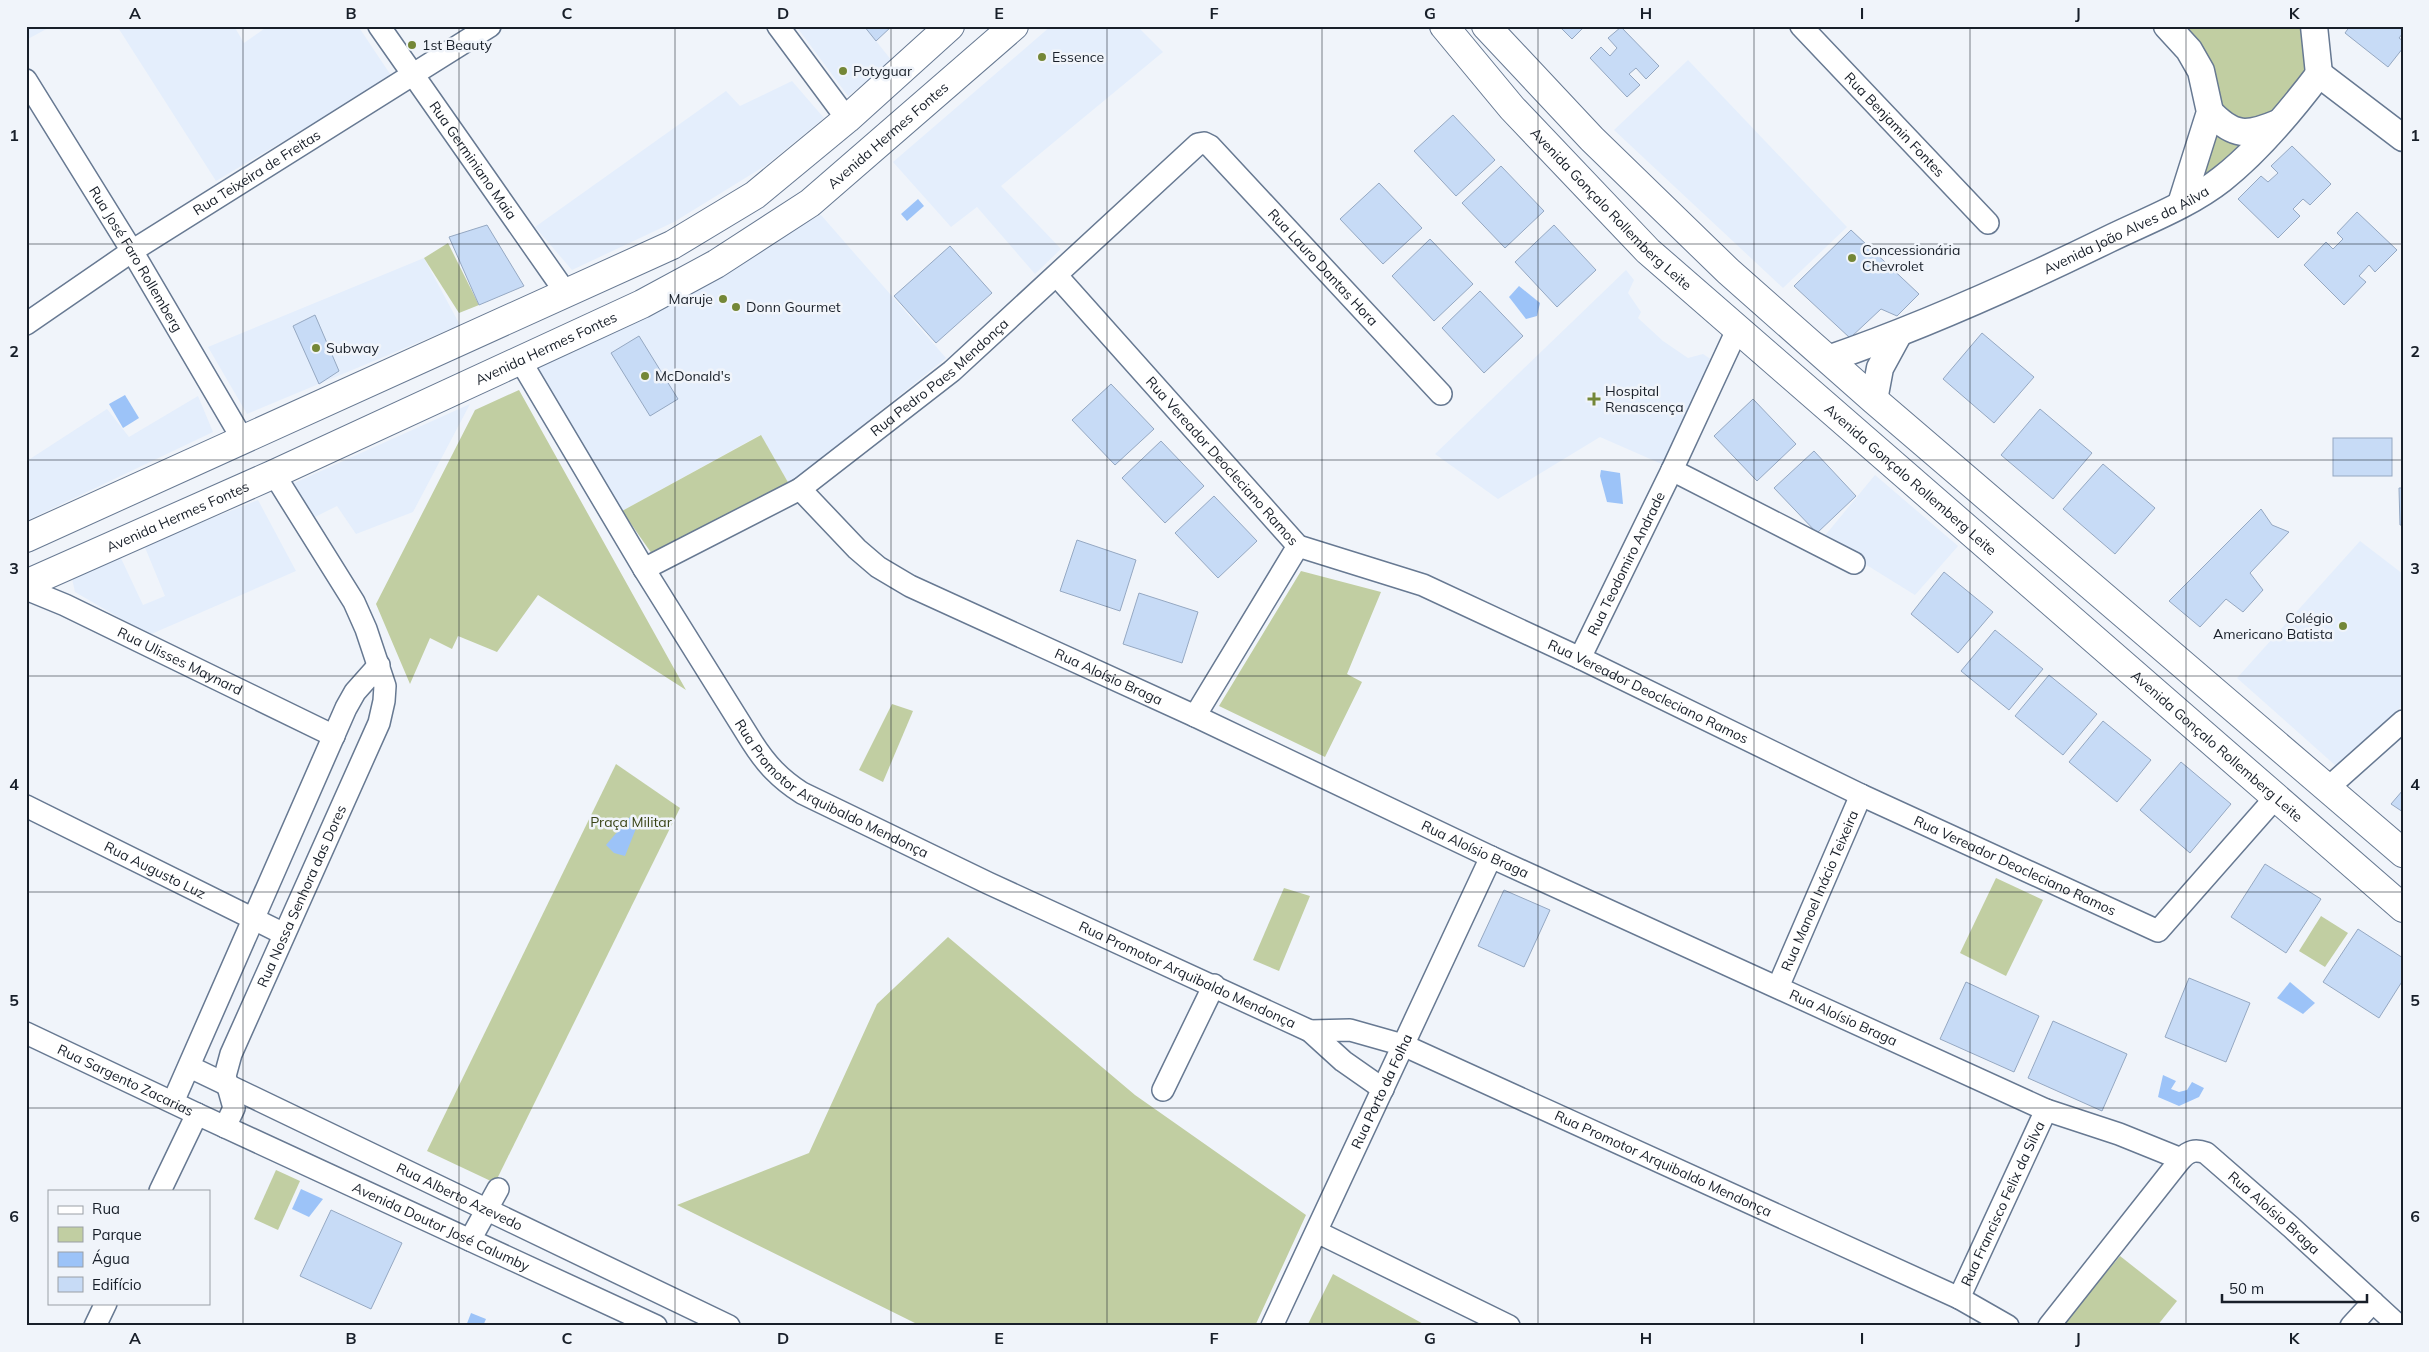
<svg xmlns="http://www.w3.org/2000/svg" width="2429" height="1352" viewBox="0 0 2429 1352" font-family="Mulish,sans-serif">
<rect width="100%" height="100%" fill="#f0f4fa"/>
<g fill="#e4eefc">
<path d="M26,26H52L26,40Z"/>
<path d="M117,26H234L244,43L268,26H358L392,77L216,181Z"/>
<path d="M796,26H864L892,61L848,96Z"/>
<path d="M1051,26H1137L1163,52L1001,186L1061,249L1035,274L977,207L951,227L893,162Z"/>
<path d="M1688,60L1847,227L1783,288L1614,130Z"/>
<path d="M792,81L824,118L765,166L674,222L572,270L535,227L726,91L740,106Z"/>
<path d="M821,215L946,358L789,484L760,435L622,511L534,365Z"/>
<path d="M424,258L460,325L247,414L208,347Z"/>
<path d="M1626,270L1634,280L1628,293L1641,312L1638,318L1663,341L1688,358L1703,354L1715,362L1664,465L1600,437L1498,499L1435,454Z"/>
<path d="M198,396L213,432L26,521V455L30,459L107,409L129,437Z"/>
<path d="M470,404L413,512L356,534L337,506L313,518L292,484Z"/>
<path d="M1875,475L1958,546L1915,595L1823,538Z"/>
<path d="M258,500L296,571L149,635L75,592L71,574L119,554L143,605L165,596L144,545Z"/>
<path d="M2360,541L2403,574V705L2336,766L2237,678Z"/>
</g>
<g fill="#c1cea2">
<path d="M2184,26H2308L2307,68L2275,114L2237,124L2224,110L2211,64Z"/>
<path d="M2212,125L2251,141L2194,188Z"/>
<path d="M448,243L479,305L459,313L424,258Z"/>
<path d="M519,390L686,690L538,595L497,652L458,636L452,649L430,638L410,684L376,604L475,410Z"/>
<path d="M761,435L789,484L652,554L622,511Z"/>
<path d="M1301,571L1381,592L1347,674L1362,682L1325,757L1219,706Z"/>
<path d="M892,704L913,711L883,782L859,770Z"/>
<path d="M616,764L680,808L495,1183L427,1151Z"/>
<path d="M1996,878L2043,900L2006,976L1960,953Z"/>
<path d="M1284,888L1310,896L1279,971L1253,960Z"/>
<path d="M2321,916L2348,933L2325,967L2299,951Z"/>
<path d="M948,937L1135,1095L1306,1215L1255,1326H921L677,1205L809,1153L877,1004Z"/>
<path d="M276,1170L300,1181L278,1230L254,1219Z"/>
<path d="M2120,1256L2177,1301L2157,1326H2061Z"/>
<path d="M1333,1274L1427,1326H1307Z"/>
</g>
<g fill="#9cc3f8">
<path d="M918,199L924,206L907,221L901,214Z"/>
<path d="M1519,286L1540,303L1537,316L1526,319L1509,297Z"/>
<path d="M125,395L139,418L123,428L109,404Z"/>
<path d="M1601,470L1620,473L1623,504L1607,502L1600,476Z"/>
<path d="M630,817L639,821L625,856L614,853L606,845Z"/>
<path d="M2290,982L2315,1003L2303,1014L2277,998Z"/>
<path d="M2163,1075L2176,1081L2171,1089L2179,1092L2187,1090L2192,1082L2204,1088L2199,1097L2179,1106L2158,1097Z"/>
<path d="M301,1189L323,1199L309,1217L292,1209Z"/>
<path d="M471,1313L486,1319L483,1326H466Z"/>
</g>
<g fill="#c7dbf6" stroke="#95a8c2">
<path d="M864,26H892L876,41Z"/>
<path d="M1559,26H1583L1584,27L1572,39Z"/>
<path d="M2350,26H2403V33L2399,38L2403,41V48L2388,67L2345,33Z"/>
<path d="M1621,27L1659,66L1646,79L1636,68L1629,74L1640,85L1627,97L1590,58L1601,47L1610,56L1617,48L1608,38Z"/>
<path d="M1453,115L1495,160L1456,196L1414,151Z"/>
<path d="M2292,146L2331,184L2310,205L2303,199L2293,209L2300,216L2278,238L2238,199L2261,176L2268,182L2278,173L2271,166Z"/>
<path d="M1501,166L1544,211L1505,248L1462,203Z"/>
<path d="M1379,183L1422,228L1383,264L1340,219Z"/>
<path d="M2357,212L2397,250L2375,272L2369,265L2359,276L2366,282L2344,305L2304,265L2326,242L2333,249L2343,239L2337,233Z"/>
<path d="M487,225L524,286L479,305L449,237Z"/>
<path d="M1554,225L1596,270L1557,307L1515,262Z"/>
<path d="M1851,230L1919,294L1897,316L1881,309L1850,338L1794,286Z"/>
<path d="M1430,239L1473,284L1434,321L1392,276Z"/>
<path d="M950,246L992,293L936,343L894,296Z"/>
<path d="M1480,291L1523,336L1484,373L1442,328Z"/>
<path d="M315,315L339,371L319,384L293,326Z"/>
<path d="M1982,333L2034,377L1994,423L1943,379Z"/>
<path d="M639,336L678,399L650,416L611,353Z"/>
<path d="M1111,384L1154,429L1115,465L1072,420Z"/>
<path d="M1753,399L1796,444L1757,481L1714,436Z"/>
<path d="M2040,409L2092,453L2053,499L2001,455Z"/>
<rect x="2333" y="438" width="59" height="38"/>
<path d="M1161,441L1204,486L1165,523L1122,478Z"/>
<path d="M1814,451L1856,496L1817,533L1774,488Z"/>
<path d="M2103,464L2155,508L2115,554L2063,509Z"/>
<path d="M2399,488H2403V525H2400Z"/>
<path d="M1214,496L1257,541L1218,578L1175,533Z"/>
<path d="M2261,509L2272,525L2289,532L2250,573L2263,590L2243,612L2226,599L2200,627L2169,601Z"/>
<path d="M1077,540L1136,560L1120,611L1060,591Z"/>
<path d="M1944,572L1993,612L1958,653L1911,614Z"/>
<path d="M1139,593L1198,612L1182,663L1123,644Z"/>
<path d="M1995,630L2043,669L2009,710L1961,671Z"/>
<path d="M2049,675L2097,714L2063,755L2015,716Z"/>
<path d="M2103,721L2151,760L2117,802L2069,762Z"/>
<path d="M2181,762L2231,804L2190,853L2140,810Z"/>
<path d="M2403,790V812L2391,804Z"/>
<path d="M2265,864L2321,899L2286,953L2231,917Z"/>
<path d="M1504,890L1550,910L1524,967L1478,946Z"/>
<path d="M2358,929L2403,958V980L2379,1018L2323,982Z"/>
<path d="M2189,978L2250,1003L2226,1062L2165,1037Z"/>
<path d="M1966,982L2039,1016L2014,1072L1940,1039Z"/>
<path d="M2053,1021L2127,1054L2102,1111L2028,1078Z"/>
<path d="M331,1210L402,1243L371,1309L300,1276Z"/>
</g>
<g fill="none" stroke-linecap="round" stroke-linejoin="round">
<g stroke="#677992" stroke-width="24">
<g id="minor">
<path id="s1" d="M379,26L566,293"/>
<path d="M778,26L847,119"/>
<path id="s2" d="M1801,26L1988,223"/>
<path id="s3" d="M26,80L132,251L243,440"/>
<path id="s4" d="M1057,276L1298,546L1423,585L1580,658L1861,795L2158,931L2276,797"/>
<path id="s5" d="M26,324L132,251L490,26"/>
<path id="s6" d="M520,360L644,569L752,742C766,764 780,779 802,793L988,883L1310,1031L1343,1061L1383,1089"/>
<path d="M1672,470L1854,563"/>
<path id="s7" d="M800,489L857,549L878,567L910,586L1195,716L1491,857L2046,1110L2119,1134L2181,1159"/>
<path id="s8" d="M644,569L800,489L952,371L1198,144L1204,143L1210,146L1441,394"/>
<path id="s9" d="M26,589L65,605L334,736"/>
<path id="s10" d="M1580,658L1672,470L1737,330"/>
<path d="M1195,716L1298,546"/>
<path d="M2329,787L2403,721"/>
<path id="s11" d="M26,806L284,934"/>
<path id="s12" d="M1778,987L1861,795"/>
<path id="s13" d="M1310,1031L1350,1030L1403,1045L1959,1298L2008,1326"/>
<path id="s14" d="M26,1033L197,1114L656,1326"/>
<path id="s15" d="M190,1067L729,1326"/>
<path d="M1163,1090L1214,985"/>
<path d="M173,1102L346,708L355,692L379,665"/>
<path id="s16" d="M225,1127L234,1108L225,1076L231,1054L379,723L384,701L385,686L366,629L354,602L274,474"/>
<path d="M160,1191L197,1114"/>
<path d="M1317,1232L1509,1326"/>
<path d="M470,1240L498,1189"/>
<path id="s17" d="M1959,1298L2046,1110"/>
<path d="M95,1326L106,1303"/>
<path id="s18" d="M1272,1326L1491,857"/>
<path id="s19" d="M2049,1326L2181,1159C2189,1151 2195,1149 2206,1153L2291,1227L2399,1326"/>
<path d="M2351,1326L2373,1302"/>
</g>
</g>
<g stroke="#677992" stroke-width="29">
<g id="tertiary">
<path d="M2167,26L2189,50L2201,71L2210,112L2181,204"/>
<path d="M2314,26L2319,74"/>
<path d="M2319,74L2403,138"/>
<path d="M2210,112C2234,137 2247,136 2278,123"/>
<path id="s20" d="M1828,359C1924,326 2017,284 2109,239C2146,221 2189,205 2222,179C2259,150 2291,111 2319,74"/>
<path d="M1874,400L1880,368L1898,335"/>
</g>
</g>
<g stroke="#677992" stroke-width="30">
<g id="secondary">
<path id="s21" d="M1444,26L1512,108L1648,251L2403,908"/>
<path d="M1486,26L1592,139L1728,271L1874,400L2403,853"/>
<path d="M26,538L672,245L755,195L847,119L950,26"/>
<path id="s22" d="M26,584L274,474L642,304L716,264L810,203L1014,26"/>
</g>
</g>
<use href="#minor" stroke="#fff" stroke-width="21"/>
<use href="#tertiary" stroke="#fff" stroke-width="26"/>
<use href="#secondary" stroke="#fff" stroke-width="28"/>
</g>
<path fill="none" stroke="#181f29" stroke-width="1" stroke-opacity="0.55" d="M243,26V1326M459,26V1326M675,26V1326M891,26V1326M1107,26V1326M1322,26V1326M1538,26V1326M1754,26V1326M1970,26V1326M2186,26V1326M26,244H2403M26,460H2403M26,676H2403M26,892H2403M26,1108H2403"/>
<g fill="#748737" stroke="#f0f4fa" stroke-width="2">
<circle cx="412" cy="45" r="5"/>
<circle cx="1042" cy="57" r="5"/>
<circle cx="843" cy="71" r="5"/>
<circle cx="1852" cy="258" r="5"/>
<circle cx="723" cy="299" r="5"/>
<circle cx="736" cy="307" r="5"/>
<circle cx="316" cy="348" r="5"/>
<circle cx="645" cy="376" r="5"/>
<path d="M1591.5 391.5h5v5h5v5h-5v5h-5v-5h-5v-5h5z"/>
<circle cx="2343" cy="626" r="5"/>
</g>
<g text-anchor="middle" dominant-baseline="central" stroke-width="5" stroke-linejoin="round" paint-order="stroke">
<g font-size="14" fill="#181f29" stroke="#f0f4fa" text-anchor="start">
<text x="422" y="45">1st Beauty</text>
<text x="1052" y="57">Essence</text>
<text x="853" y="71">Potyguar</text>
<text x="1862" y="250">Concessionária<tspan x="1862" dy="16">Chevrolet</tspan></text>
<text x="713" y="299" text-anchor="end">Maruje</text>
<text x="746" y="307">Donn Gourmet</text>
<text x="326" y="348">Subway</text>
<text x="655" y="376">McDonald's</text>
<text x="1605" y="391">Hospital<tspan x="1605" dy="16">Renascença</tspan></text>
<text x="2333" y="618" text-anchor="end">Colégio<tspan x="2333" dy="16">Americano Batista</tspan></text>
</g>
<g font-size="14" fill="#181f29" stroke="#f0f4fa">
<text stroke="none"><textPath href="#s2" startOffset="136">Rua Benjamin Fontes</textPath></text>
<text stroke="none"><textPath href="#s22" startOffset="976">Avenida Hermes Fontes</textPath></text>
<text stroke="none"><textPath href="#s1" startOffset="164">Rua Germiniano Maia</textPath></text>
<text stroke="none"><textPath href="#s5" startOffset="276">Rua Teixeira de Freitas</textPath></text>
<text stroke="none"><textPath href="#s21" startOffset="248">Avenida Gonçalo Rollemberg Leite</textPath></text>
<text stroke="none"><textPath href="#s20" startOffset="325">Avenida João Alves da Ailva</textPath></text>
<text stroke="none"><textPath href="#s3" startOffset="210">Rua José Faro Rollemberg</textPath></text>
<text stroke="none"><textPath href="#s8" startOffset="881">Rua Lauro Dantas Hora</textPath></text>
<text stroke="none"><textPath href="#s22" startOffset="571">Avenida Hermes Fontes</textPath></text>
<text stroke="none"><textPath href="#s8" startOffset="354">Rua Pedro Paes Mendonça</textPath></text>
<text stroke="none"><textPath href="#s4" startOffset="248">Rua Vereador Deocleciano Ramos</textPath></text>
<text stroke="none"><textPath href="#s21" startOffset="652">Avenida Gonçalo Rollemberg Leite</textPath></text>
<text stroke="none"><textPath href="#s22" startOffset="166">Avenida Hermes Fontes</textPath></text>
<text stroke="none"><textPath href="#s10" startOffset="105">Rua Teodomiro Andrade</textPath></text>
<text stroke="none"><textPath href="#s9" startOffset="170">Rua Ulisses Maynard</textPath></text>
<text stroke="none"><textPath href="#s7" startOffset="366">Rua Aloísio Braga</textPath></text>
<text stroke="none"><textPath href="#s4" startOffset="742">Rua Vereador Deocleciano Ramos</textPath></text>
<text stroke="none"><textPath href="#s21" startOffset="1058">Avenida Gonçalo Rollemberg Leite</textPath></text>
<text stroke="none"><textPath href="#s6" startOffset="540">Rua Promotor Arquibaldo Mendonça</textPath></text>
<text stroke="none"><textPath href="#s7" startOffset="771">Rua Aloísio Braga</textPath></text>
<text stroke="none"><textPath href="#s4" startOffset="1148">Rua Vereador Deocleciano Ramos</textPath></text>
<text stroke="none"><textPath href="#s11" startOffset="144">Rua Augusto Luz</textPath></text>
<text stroke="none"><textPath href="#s12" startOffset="105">Rua Manoel Inácio Teixeira</textPath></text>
<text stroke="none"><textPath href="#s16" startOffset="250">Rua Nossa Senhora das Dores</textPath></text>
<text stroke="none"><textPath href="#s6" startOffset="945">Rua Promotor Arquibaldo Mendonça</textPath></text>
<text stroke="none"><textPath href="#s7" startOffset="1176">Rua Aloísio Braga</textPath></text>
<text stroke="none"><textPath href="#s14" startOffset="110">Rua Sargento Zacarias</textPath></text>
<text stroke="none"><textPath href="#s18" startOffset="259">Rua Porto da Folha</textPath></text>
<text stroke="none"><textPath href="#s13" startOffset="381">Rua Promotor Arquibaldo Mendonça</textPath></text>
<text stroke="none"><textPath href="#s15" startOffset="299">Rua Alberto Azevedo</textPath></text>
<text stroke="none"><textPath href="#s17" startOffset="104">Rua Francisco Felix da Silva</textPath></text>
<text stroke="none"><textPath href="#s19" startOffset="331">Rua Aloísio Braga</textPath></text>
<text stroke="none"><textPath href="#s14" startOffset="458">Avenida Doutor José Calumby</textPath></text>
</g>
<g font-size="14" fill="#394416" stroke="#f0f4fa">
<text x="631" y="822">Praça Militar</text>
</g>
</g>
<rect width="2429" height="1352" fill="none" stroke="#f0f4fa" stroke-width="55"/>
<rect x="48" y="1190" width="162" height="115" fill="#f0f4fa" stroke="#9a9fa6"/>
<rect x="58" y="1206" width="25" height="8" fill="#ffffff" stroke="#9a9fa6"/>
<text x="92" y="1214" font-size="15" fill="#181f29">Rua</text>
<rect x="58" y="1227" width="25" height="15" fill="#c1cea2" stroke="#9a9fa6"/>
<text x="92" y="1240" font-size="15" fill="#181f29">Parque</text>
<rect x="58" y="1252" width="25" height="15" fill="#9cc3f8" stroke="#9a9fa6"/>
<text x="92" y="1264" font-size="15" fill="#181f29">Água</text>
<rect x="58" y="1277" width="25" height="15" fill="#c7dbf6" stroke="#9a9fa6"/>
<text x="92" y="1290" font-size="15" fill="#181f29">Edifício</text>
<path d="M2222 1294v8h145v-8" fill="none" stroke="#181f29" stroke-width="2.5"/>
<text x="2229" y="1294" font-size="15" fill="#181f29" stroke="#f0f4fa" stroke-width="4" paint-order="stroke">50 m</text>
<rect x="28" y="28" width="2374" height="1296" fill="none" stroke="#181f29" stroke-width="2"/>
<g font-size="16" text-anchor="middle" font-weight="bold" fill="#181f29">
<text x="135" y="19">A</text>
<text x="351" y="19">B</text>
<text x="567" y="19">C</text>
<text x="783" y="19">D</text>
<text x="999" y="19">E</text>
<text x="1214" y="19">F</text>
<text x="1430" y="19">G</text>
<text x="1646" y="19">H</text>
<text x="1862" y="19">I</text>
<text x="2078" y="19">J</text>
<text x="2294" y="19">K</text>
<text x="14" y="141">1</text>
<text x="2415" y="141">1</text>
<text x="14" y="357">2</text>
<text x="2415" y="357">2</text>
<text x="14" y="574">3</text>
<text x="2415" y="574">3</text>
<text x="14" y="790">4</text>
<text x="2415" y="790">4</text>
<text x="14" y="1006">5</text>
<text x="2415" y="1006">5</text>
<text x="14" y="1222">6</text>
<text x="2415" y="1222">6</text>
<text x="135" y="1344">A</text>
<text x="351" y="1344">B</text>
<text x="567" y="1344">C</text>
<text x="783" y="1344">D</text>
<text x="999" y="1344">E</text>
<text x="1214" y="1344">F</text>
<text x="1430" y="1344">G</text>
<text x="1646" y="1344">H</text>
<text x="1862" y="1344">I</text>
<text x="2078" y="1344">J</text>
<text x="2294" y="1344">K</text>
</g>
</svg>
